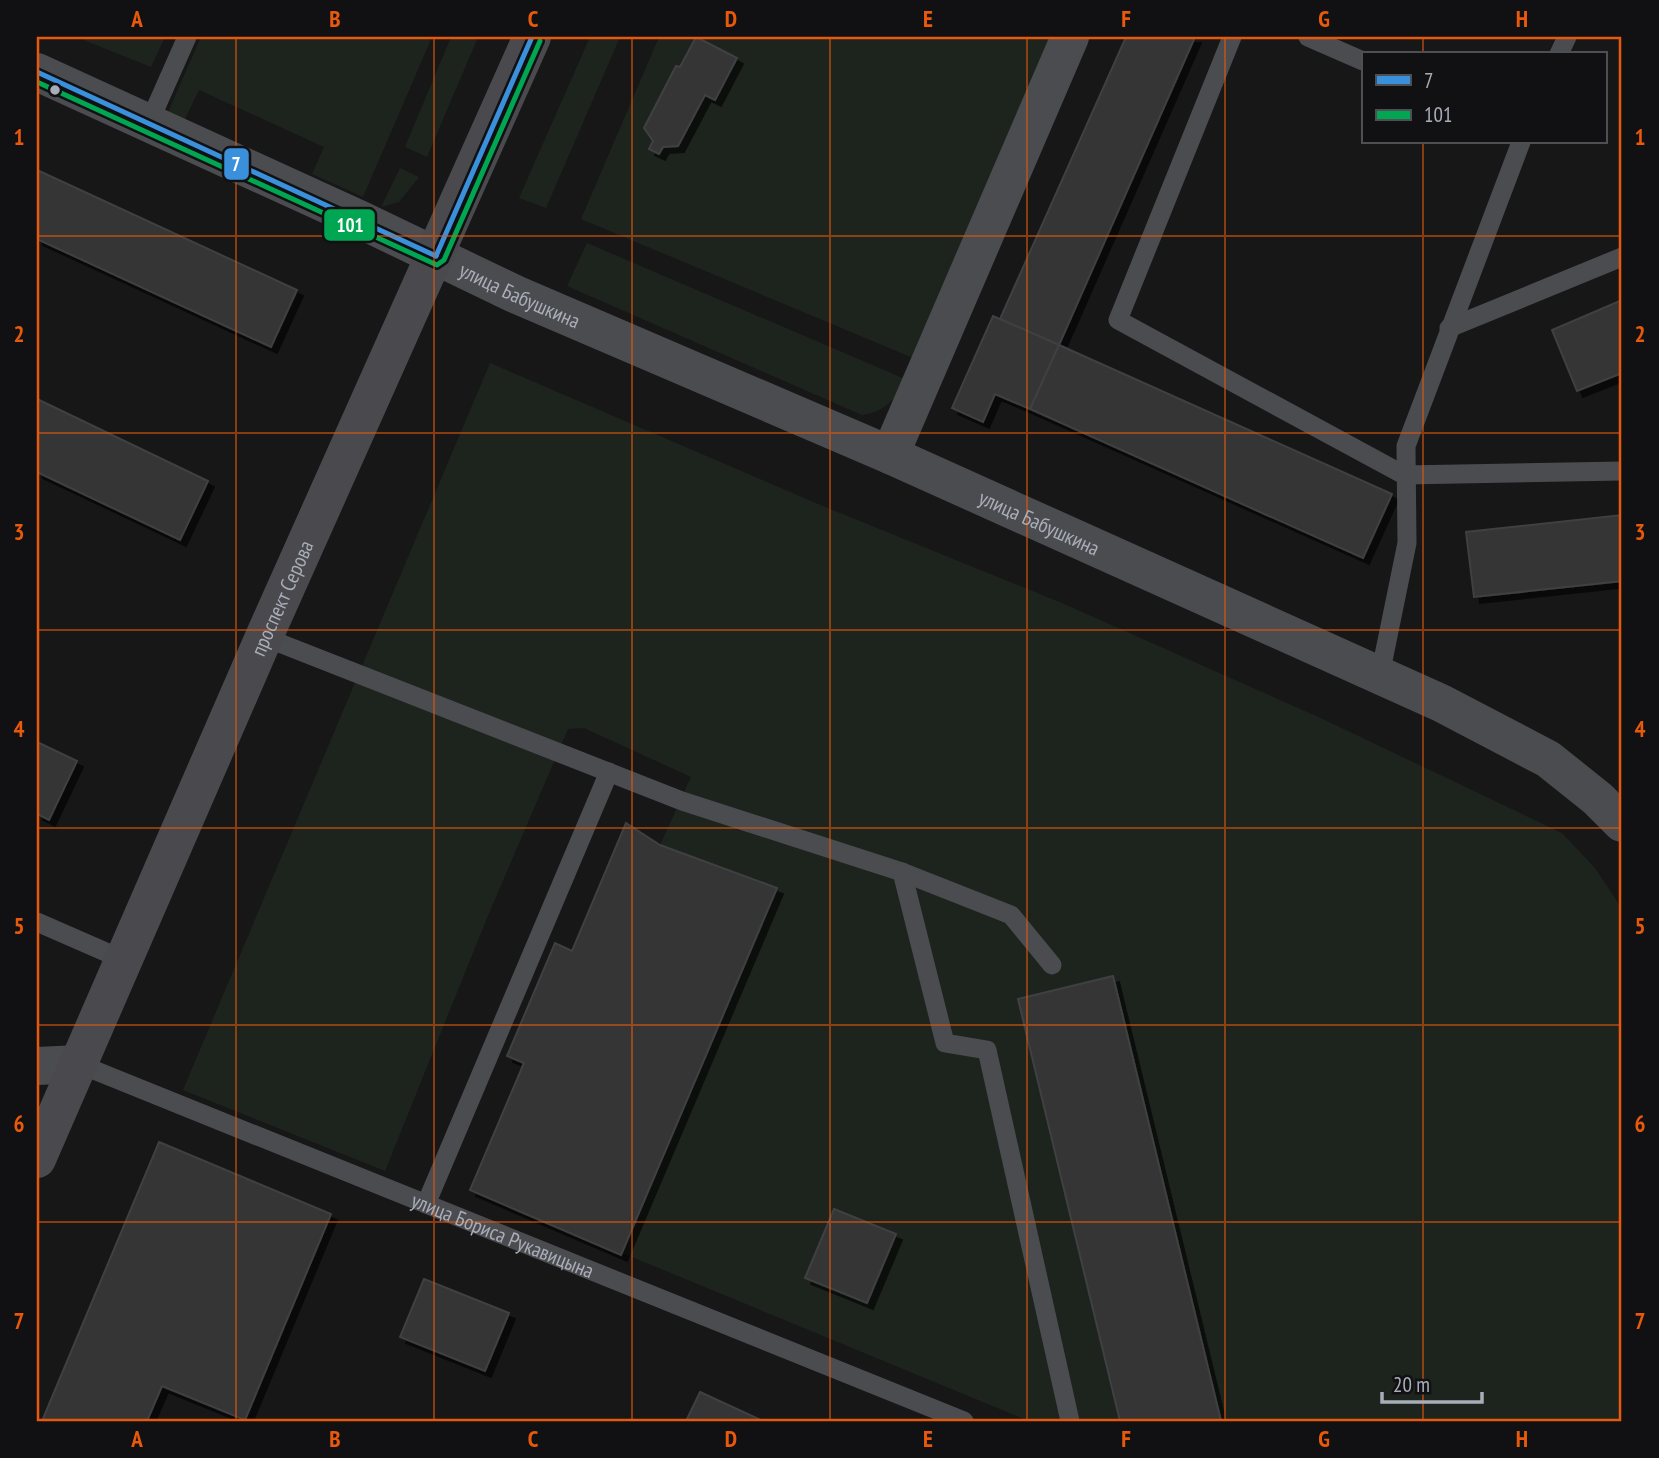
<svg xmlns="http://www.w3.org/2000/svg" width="1659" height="1458" viewBox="0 0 1659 1458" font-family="'PT Sans Narrow',sans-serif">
<defs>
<filter id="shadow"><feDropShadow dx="6" dy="6" stdDeviation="0" flood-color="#0009"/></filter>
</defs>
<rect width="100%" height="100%" fill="#171717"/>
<g fill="#1d241e">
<path d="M76,37H165L151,67Z"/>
<path d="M201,37H432L363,197L312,174L324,147L199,90L185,119L168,112Z"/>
<path d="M451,37H478L427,157L405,147Z"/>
<path d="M590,37H620L546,208L519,198Z"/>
<path d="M659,37H1054L913,358L581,219Z"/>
<path d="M400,168L419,177L399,202L381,207Z"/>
<path d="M587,243L905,379C895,401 885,411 862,415L567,286Z"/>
<path d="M490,363L818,504L1062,603L1327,721L1562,833L1595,868L1622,909V1421H1029L470,1190L524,1064L507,1056L555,943L572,951L626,823L660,845L691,777L584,728L568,729L487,918L385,1171L183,1090Z"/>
</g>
<g fill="#353536" stroke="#3f4043" stroke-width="2" filter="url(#shadow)">
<path d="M696,37L737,58L715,100L705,95L678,146L663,147L659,154L649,149L653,141L644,128L676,66L680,67Z"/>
<path d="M1126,37H1195L1059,345L1000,319Z"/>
<path d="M37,170L297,290L271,347L37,239Z"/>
<path d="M1622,300V373L1577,391L1552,330Z"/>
<path d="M993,316L1059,345L1030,409L995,394L983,422L952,408Z"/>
<path d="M1059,345L1392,494L1363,558L1030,409Z"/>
<path d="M37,399L208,481L180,540L37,472Z"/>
<path d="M1622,515V581L1474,597L1466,532Z"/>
<path d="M37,742L77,761L49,820L37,814Z"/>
<path d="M626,823L660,845L777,888L621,1255L470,1190L524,1063L507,1056L555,943L572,951Z"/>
<path d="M1113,976L1221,1421H1120L1018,999Z"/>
<path d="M159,1142L331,1214L245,1420L162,1386L147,1421H42Z"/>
<path d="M834,1209L896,1234L867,1303L805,1278Z"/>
<path d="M424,1279L509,1313L485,1371L400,1337Z"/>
<path d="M700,1392L761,1420L760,1421H686Z"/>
</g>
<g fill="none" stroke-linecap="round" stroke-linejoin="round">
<g stroke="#4b4c50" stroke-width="19">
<path d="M1232,37L1118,320L1404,475L1622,471"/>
<path d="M1308,37L1363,61"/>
<path d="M1559,54L1567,37"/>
<path d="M148,125L187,37"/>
<path d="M1449,328L1622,257"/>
<path d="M264,637L682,801L902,872L1011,915L1052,965"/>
<path d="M1380,675L1407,543L1406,446L1521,142"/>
<path d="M902,872L945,1043L987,1050L1070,1421"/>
<path d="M37,922L124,960"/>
<path id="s1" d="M79,1064L964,1421"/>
<path d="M426,1204L609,772"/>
</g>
<g stroke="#4b4c50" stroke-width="38">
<path d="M890,455L1070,37"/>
<path d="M37,1066L79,1064"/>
</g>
<path stroke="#4b4c50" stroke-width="38" id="s2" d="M37,72L361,220L515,294L890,455L1441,703L1548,759L1598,799L1622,823"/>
<path stroke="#4a4a4e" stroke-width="38" id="s3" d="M37,1159L264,637L532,37"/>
<g stroke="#111113" stroke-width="10">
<g id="bus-1">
<path d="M37,72L436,256"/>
<path d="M436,256L532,37"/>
</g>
</g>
<g stroke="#111113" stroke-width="10">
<path id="bus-2" d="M37,82L437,265L444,260L540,41"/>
</g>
<use href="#bus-1" stroke="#3a90db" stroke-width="5"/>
<use href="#bus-2" stroke="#00a651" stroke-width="5"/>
</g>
<path fill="none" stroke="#e8590c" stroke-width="2" stroke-opacity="0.55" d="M236,37V1421M434,37V1421M632,37V1421M830,37V1421M1027,37V1421M1225,37V1421M1423,37V54M1423,142V1421M37,236H1622M37,433H1622M37,630H1622M37,828H1622M37,1025H1622M37,1222H1622"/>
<circle fill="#a8adb8" stroke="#111113" stroke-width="2.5" cx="55" cy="90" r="6"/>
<g text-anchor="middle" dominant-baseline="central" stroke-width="6" stroke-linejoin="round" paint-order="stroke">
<g font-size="21" fill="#a8adb8" stroke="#111113">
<text stroke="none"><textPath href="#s2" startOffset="532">улица Бабушкина</textPath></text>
<text stroke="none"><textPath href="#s2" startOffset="1099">улица Бабушкина</textPath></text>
<text stroke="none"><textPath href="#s3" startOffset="612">проспект Серова</textPath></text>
<text stroke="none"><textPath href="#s1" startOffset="457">улица Бориса Рукавицына</textPath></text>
</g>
</g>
<g stroke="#111113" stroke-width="2.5">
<rect x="223" y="147" width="27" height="34" rx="7" fill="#3a90db"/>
<rect x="323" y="208" width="53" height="34" rx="7" fill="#00a651"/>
</g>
<g font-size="19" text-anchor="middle" font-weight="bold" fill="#fff">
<text x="236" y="171">7</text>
<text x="350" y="232">101</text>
</g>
<rect width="1659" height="1458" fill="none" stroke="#111113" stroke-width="77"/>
<rect x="1362" y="52" width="245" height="91" fill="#111113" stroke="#4d4f55" stroke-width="2"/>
<rect x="1376" y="75" width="35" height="10" fill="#3a90db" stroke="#4d4f55" stroke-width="2"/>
<text x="1424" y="88" font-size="21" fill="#a8adb8">7</text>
<rect x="1376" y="110" width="35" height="10" fill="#00a651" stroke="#4d4f55" stroke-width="2"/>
<text x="1424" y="122" font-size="21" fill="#a8adb8">101</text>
<path d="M1382 1392v10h100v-10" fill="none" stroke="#a8adb8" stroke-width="3.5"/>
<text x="1393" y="1392" font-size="21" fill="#a8adb8" stroke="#111113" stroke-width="5" paint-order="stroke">20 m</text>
<rect x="38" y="38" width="1582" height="1382" fill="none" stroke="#e8590c" stroke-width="2.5"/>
<g font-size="23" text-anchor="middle" font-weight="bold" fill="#e8590c">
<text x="137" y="27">A</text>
<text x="335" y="27">B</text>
<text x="533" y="27">C</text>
<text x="731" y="27">D</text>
<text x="928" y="27">E</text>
<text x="1126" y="27">F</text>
<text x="1324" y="27">G</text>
<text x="1522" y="27">H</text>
<text x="19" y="145">1</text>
<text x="1640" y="145">1</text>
<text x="19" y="342">2</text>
<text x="1640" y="342">2</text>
<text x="19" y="540">3</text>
<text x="1640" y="540">3</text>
<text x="19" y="737">4</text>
<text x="1640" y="737">4</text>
<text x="19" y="934">5</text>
<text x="1640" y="934">5</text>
<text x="19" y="1132">6</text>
<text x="1640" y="1132">6</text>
<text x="19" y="1329">7</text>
<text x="1640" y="1329">7</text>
<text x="137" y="1447">A</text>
<text x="335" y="1447">B</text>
<text x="533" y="1447">C</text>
<text x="731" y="1447">D</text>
<text x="928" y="1447">E</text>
<text x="1126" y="1447">F</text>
<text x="1324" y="1447">G</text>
<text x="1522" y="1447">H</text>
</g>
</svg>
